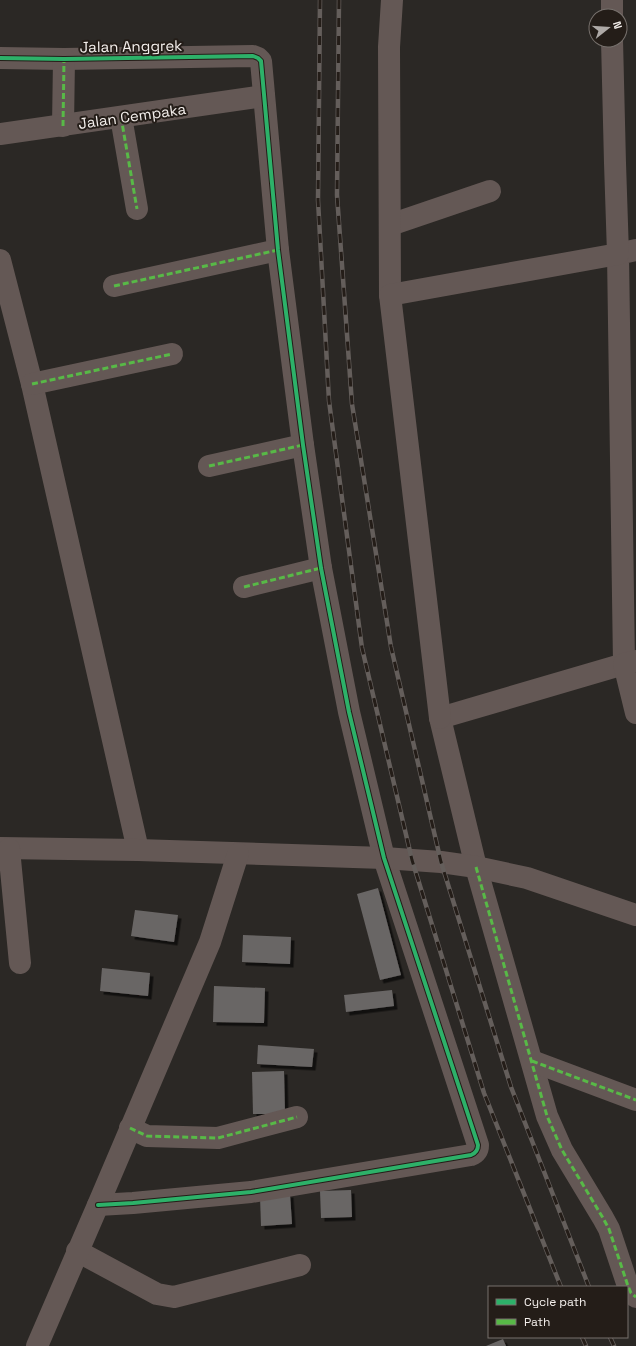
<svg xmlns="http://www.w3.org/2000/svg" width="636" height="1346" viewBox="0 0 636 1346" font-family="'Space Grotesk',sans-serif">
<defs>
<filter id="shadow"><feDropShadow dx="3.5" dy="3.5" stdDeviation="0" flood-color="#0009"/></filter>
</defs>
<rect width="100%" height="100%" fill="#2b2825"/>
<g fill="#696665" filter="url(#shadow)">
<path d="M378,888L401,975L380,980L357,894Z"/>
<path d="M135,910L178,915L174,942L131,936Z"/>
<path d="M243,935L291,937L290,964L242,962Z"/>
<path d="M102,968L150,973L148,996L100,991Z"/>
<path d="M214,986L265,988L264,1023L213,1022Z"/>
<path d="M392,990L394,1006L346,1012L344,995Z"/>
<path d="M258,1045L314,1049L312,1067L257,1064Z"/>
<path d="M284,1071L285,1114H253L252,1072Z"/>
<path d="M351,1190L352,1217L321,1218L320,1191Z"/>
<path d="M290,1194L292,1224L261,1226L260,1196Z"/>
<path d="M503,1339L506,1346H486Z"/>
</g>
<g fill="none" stroke-linecap="round" stroke-linejoin="round">
<g stroke="#645855" stroke-width="22">
<path d="M612,0V16"/>
<path d="M0,58L64,59L253,56L258,58L261,61L278,250L303,445L321,568L349,712L384,858L478,1145C478,1150 476,1153 471,1155L251,1192L133,1203L98,1205"/>
<path d="M121,117L137,209"/>
<path d="M63,126L64,59"/>
<path d="M0,134L264,96"/>
<path d="M390,225L490,191"/>
<path d="M636,250L618,254L624,664L440,718L476,867L547,1116L562,1150L603,1218L609,1229L628,1286L631,1293L636,1297"/>
<path d="M0,260L32,384L138,850"/>
<path d="M114,286L278,250"/>
<path d="M390,295L389,47L392,0"/>
<path d="M32,384L172,354"/>
<path d="M209,466L303,445"/>
<path d="M244,587L321,568"/>
<path d="M636,661L624,664L636,713"/>
<path d="M440,718L390,295L618,254L615,163L612,40"/>
<path d="M0,848L138,850L384,858L441,862L476,867L527,878L636,915"/>
<path d="M9,849L20,963"/>
<path d="M532,1061L636,1100"/>
<path d="M130,1128L147,1136L218,1138L297,1117"/>
<path d="M77,1251L157,1294L174,1297L300,1265"/>
<path d="M37,1346L98,1205L210,942L238,854"/>
</g>
<g stroke="#645e5b" stroke-width="4.5">
<g id="rail">
<path d="M320,0L318,200L329,401L362,648L412,860L484,1093L561,1287"/>
<path d="M339,0L337,195L352,404L391,647L441,862L511,1087L589,1287"/>
<path d="M582,1337L586,1346"/>
<path d="M610,1337L614,1346"/>
</g>
</g>
<use href="#rail" stroke="#241d18" stroke-width="3" stroke-dasharray="9" stroke-linecap="butt"/>
<g stroke="#58b947" stroke-width="3" stroke-dasharray="6 3" stroke-linecap="butt">
<path d="M121,117L137,209"/>
<path d="M63,126L64,59"/>
<path d="M114,286L278,250"/>
<path d="M32,384L172,354"/>
<path d="M209,466L303,445"/>
<path d="M244,587L321,568"/>
<path d="M476,867L547,1116L562,1150L603,1218L609,1229L628,1286L631,1293L636,1297"/>
<path d="M532,1061L636,1100"/>
<path d="M130,1128L147,1136L218,1138L297,1117"/>
</g>
<g stroke="#241d18" stroke-width="6">
<path id="cycleway" d="M0,58L64,59L253,56L258,58L261,61L278,250L303,445L321,568L349,712L384,858L478,1145C478,1150 476,1153 471,1155L251,1192L133,1203L98,1205"/>
</g>
<use href="#cycleway" stroke="#2db169" stroke-width="4"/>
</g>
<g text-anchor="middle" dominant-baseline="central" stroke-width="4" stroke-linejoin="round" paint-order="stroke">
<g font-size="15" fill="#f4efec" stroke="#241d18">
<text transform="translate(131 46) rotate(-1)">Jalan Anggrek</text>
<text transform="translate(132 116) rotate(-8)">Jalan Cempaka</text>
</g>
</g>
<rect x="488" y="1286" width="140" height="52" fill="#241d18" stroke="#77716d"/>
<rect x="496" y="1299" width="20" height="6" fill="#2db169" stroke="#77716d"/>
<text x="524" y="1306" font-size="12" fill="#f4efec">Cycle path</text>
<rect x="496" y="1319" width="20" height="6" fill="#58b947" stroke="#77716d"/>
<text x="524" y="1326" font-size="12" fill="#f4efec">Path</text>
<g transform="translate(608 28) rotate(73)"><circle r="19" fill="#241d18" stroke="#77716d"/>
<path d="M0-3L7 15L0 10L-7 15Z" fill="#aea9a6"/>
<text y="-6" font-size="11" font-weight="bold" text-anchor="middle" fill="#f4efec">N</text>
</g>
</svg>
